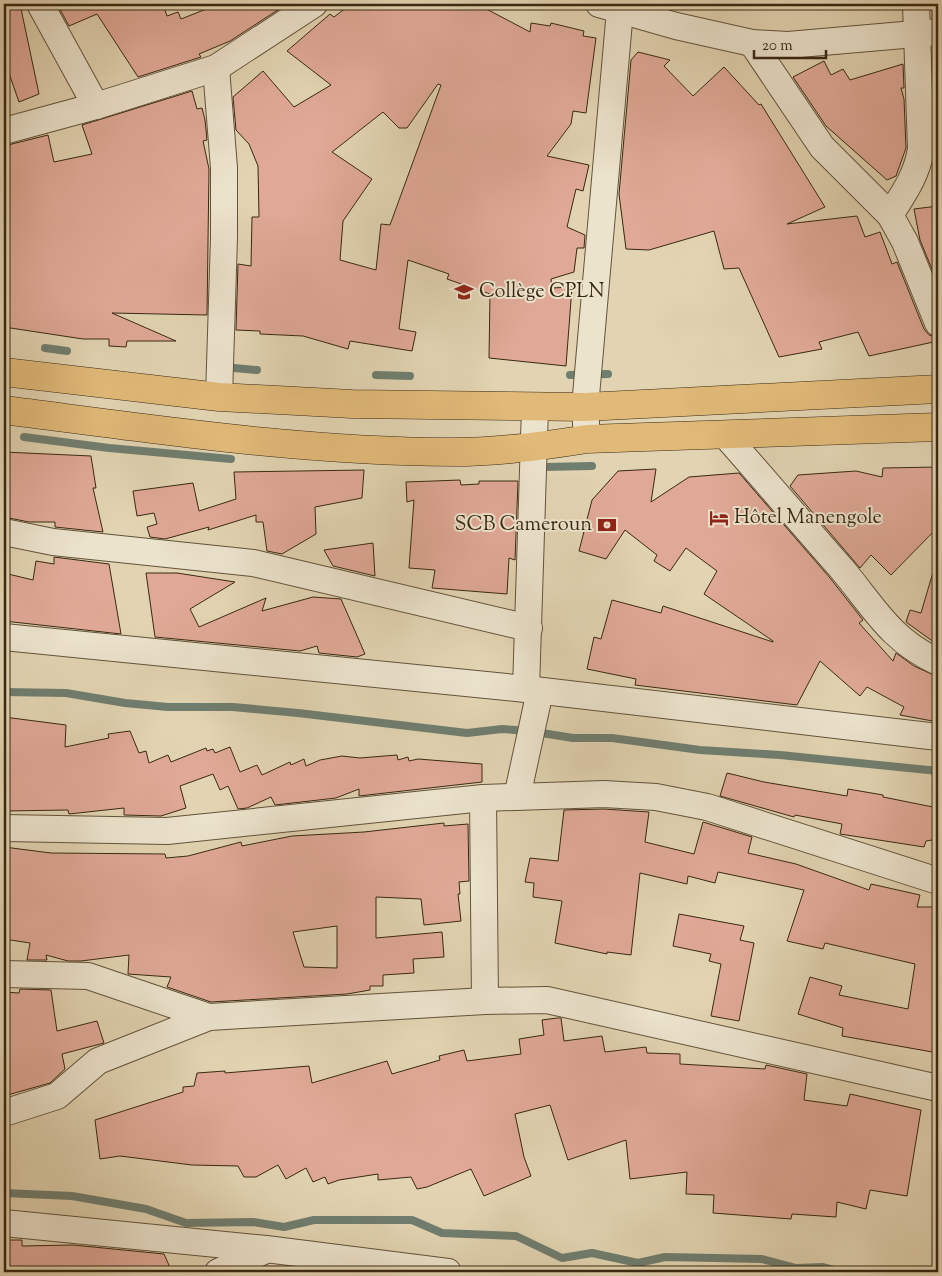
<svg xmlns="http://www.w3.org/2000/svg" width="942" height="1276" viewBox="0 0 942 1276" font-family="'Sorts Mill Goudy',serif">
<rect width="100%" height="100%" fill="#e2d4b2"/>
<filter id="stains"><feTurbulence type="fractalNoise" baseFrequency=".004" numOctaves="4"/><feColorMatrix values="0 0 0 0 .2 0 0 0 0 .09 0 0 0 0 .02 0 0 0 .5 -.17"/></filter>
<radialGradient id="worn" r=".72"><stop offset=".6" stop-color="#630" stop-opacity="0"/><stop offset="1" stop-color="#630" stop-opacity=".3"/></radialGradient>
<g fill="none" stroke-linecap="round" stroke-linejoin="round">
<g stroke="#707e70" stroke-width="8">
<path d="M45,348L67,351"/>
<path d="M234,368L257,370"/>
<path d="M376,375L410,376"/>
<path d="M570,375L608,374"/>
<path d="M24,437L109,448L231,459"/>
<path d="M544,467L592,466"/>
<path d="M4,692L66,693L125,703L168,707H233L298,713L467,733L502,729L529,731L573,738H612L700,750L780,755L938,771"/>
<path d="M4,1193L72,1196L146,1209L186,1223L253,1222L284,1227L314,1220H412L442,1233L516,1236L562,1258L592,1253L638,1263L665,1257L762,1259L796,1268L823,1267L842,1272"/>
<path d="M903,1272H914"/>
</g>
</g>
<g fill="#e0a997" stroke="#382812" fill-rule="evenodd">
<path d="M4,4H20L39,94L19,102L4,59Z"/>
<path d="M57,4H163L167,16L178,12L181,19L219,4H287L230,41L199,54L201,57L138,77L97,14L69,26Z"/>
<path d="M351,4H477L530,32L531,23L550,26L551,23L584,31L583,36L596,38L586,113L573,111L571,124L547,156L589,165L583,191L576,189L567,227L585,235L584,248H577L574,272L551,279L552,288L572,287L566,366L489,358L490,294L447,279L449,274L408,260L399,329L416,332L412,351L350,341L348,349L303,336L260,334V331L236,330L238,264L251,266L252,217H259L258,166L249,144L236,130L233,97L263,71L294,107L331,85L287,51L330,14L334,17ZM438,84L441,85L390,225L381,224L376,270L340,260L343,221L372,179L332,152L383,112L399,128H407Z"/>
<path d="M638,52L670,60L664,66L693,96L724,67L759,105L761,104L825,207L787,224L857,216L865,237L880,232L892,264L897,262L924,329L929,335L938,338V341L869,356L858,332L819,342L822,349L779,357L739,268L724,269L714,231L649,250L626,249L619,194L631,60Z"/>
<path d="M933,59H938V84L934,85Z"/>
<path d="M824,61L831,75L843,69L850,80L903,64L904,88H901L904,99L906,148L896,176L887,180L826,126L793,77Z"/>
<path d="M192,91L197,109L202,108L205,120L207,140L203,141L209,169L207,315L112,313L176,341H127L126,347L109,346V339H83L4,327V146L48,135L54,162L92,154L82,125Z"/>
<path d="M938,123V157L934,159L935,124Z"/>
<path d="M938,206V284L920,240L914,209Z"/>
<path d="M4,452L91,456L96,488H93L103,532L55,527V522H29L4,517Z"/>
<path d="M938,467V527L891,575L871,555L860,568L790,486L798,475L856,471L882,477L883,468Z"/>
<path d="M656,469L651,502L689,477L739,473L830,578L863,620L859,623L893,661L896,653L914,666L938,677V722L900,715L904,707L867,687L860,696L820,661L797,705L635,685L636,679L587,669L594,637L601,639L612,600L661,613L663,606L773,642V641L704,594L717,571L686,548L670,571L654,561L657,555L625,530L606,559L579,551L592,500L618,471Z"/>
<path d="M364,470L362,498L315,507L316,534L282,554L267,551L263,522H256V515L208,530L209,527L165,539L150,537L147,527L157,524L154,513L137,516L133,491L193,483L199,511L236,499L234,472Z"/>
<path d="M460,480L461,485L479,484V481H518L515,560L509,558L507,594L432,588L435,570L409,568L414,500L407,502L406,482Z"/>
<path d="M373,543L375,576L333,566L324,550Z"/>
<path d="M54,557L109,564L121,634L4,621V573L33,580L36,561L54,564Z"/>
<path d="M933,572H938V645L906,622L910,610L921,613Z"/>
<path d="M146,573H177L235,582L190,609L199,627L266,598L262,611L313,597L341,599L365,654L357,657L319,653L317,646L300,651L155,637Z"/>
<path d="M4,717L66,725L65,747L109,738L108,734L130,731L139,753L146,751L149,763L168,755L171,762L206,748L207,751L213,749L215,753L230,747L240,772L257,765L262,775L290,762L291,765L304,759L306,766L320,760L342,756L360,758L397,755L398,760L408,757L409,761L418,759L482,764V782L359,796V789L336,798L275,805L271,797L247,808L238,809L228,786L220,790L213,774L180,786L186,808L161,816L124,815V808L69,814L68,810L4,811Z"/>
<path d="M727,773L764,782L847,796L848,789L883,795V797L938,808V839L926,841L924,847L840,834L842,824L795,815L794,817L720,796Z"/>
<path d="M604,809L649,812L645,842L694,854L703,822L752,837L748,853L796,864L869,890L871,884L920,895L917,907H938V1053L842,1036L843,1028L798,1014L810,977L842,986L839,995L908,1009L915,964L825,943L823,949L787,941L804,890L718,872L715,883L688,876L687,884L640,873L631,955L607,952V954L555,943L562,901L533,897L534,883L525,882L530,858L558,861L564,810Z"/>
<path d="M444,823V826L468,824L469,881L459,882L460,894H458L461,921L424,925L421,899L376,897V938L442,932L444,957L413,959L414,973L383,975V986H370V990L347,994L211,1002L167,987L171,977L128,974L129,955L81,961H68L46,955L47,960H27L30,943L4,939V847L51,853L165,854L166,858L188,856L241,842L242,846L292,836L364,832ZM337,926V968L304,967L293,932Z"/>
<path d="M679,914L744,926L740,940L754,943L739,1021L711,1016L721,964L709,961L711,954L673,946Z"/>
<path d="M20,989L51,990L57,1031L97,1021L104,1043L62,1054L65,1069L50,1083L4,1096V992L19,993Z"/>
<path d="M557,1018H561L564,1041L602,1036L605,1052L646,1047L647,1053L680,1054V1064L765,1069L766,1065L807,1074L804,1100L847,1106L850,1094L921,1110L907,1196L870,1190L866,1209L837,1202L836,1217L792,1214L791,1219L713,1213L714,1195L686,1194L687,1172L630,1179L626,1140L568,1160L550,1105L515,1114L524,1157L531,1176L484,1196L471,1169L427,1187L417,1189L411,1177L378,1180V1174L339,1180L328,1184L325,1177L313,1182L306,1168L286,1179L278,1165L256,1177H244L238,1166L192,1165L120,1156L100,1159L95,1120L183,1092V1087L194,1086L197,1073L225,1071V1073L309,1066L312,1083L387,1061L392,1074L440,1060L439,1056L464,1050L467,1061L521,1054L519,1039L544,1035L542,1020Z"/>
<path d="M4,1240H22V1246L73,1245L164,1254L172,1272H4Z"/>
</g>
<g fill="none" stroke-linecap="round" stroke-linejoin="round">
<g stroke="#62533a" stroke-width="28">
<g id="minor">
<path d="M40,4L96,106"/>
<path d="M599,4L676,26L752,43L788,45L938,32"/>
<path d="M752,43L822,147L890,215L905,242L938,323"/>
<path d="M216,68L224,168V238L219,397"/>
<path d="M4,131L96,106L216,68L314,4"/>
<path d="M890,215C904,193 917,175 921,149L916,4"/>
<path d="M725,435C764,479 802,524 841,568C874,607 889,639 938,662"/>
<path d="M587,439L585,407L620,10"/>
<path d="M4,532L53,542L253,563L529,628"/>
<path d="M4,637L526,689L938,737"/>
<path d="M526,689L535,408"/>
<path d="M517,797L540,691"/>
<path d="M483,798L485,1001"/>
<path d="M4,828L167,831L483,798L604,794L656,797L707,807L938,881"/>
<path d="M4,974L88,976L209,1017"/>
<path d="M4,1113L57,1096L98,1061L209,1017L485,1001L547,1000L938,1088"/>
<path d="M4,1223L266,1249L448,1272"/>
<path d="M218,1272L266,1250"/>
</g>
</g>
<g stroke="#382812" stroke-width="29">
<g id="major">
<path d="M4,372L219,397L352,404L585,407L938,389"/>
<path d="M4,410C153,429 304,452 455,452C499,452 544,446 587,439L938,427"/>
</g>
</g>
<use href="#minor" stroke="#ece3cd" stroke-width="26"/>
<use href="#major" stroke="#e1ba79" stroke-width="28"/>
</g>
<defs>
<g id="school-bare" transform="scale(1.5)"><path d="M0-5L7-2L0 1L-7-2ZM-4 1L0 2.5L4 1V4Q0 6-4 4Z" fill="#8f2418" stroke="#ece3cd" stroke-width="2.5" paint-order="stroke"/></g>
<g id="hotel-bare" transform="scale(1.5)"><path d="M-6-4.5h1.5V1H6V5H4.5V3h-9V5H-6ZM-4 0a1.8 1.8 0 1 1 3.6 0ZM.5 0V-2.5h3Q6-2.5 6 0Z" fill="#8f2418" stroke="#ece3cd" stroke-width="2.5" paint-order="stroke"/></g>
<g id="bank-bare" transform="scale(1.5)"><path d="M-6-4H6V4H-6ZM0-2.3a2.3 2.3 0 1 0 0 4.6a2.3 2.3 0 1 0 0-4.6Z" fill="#8f2418" stroke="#ece3cd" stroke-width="2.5" paint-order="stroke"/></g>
</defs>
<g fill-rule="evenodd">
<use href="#school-bare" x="464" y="292"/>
<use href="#hotel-bare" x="719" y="518"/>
<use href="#bank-bare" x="607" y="525"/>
</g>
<g text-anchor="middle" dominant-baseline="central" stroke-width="4" stroke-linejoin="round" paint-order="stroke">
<g font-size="20" fill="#382812" stroke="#ece3cd" text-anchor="start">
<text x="479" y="292">Collège CPLN</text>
<text x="734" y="518">Hôtel Manengole</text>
<text x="592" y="525" text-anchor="end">SCB Cameroun</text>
</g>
</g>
<rect width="942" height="1276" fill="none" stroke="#e2d4b2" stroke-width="20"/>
<rect x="5" y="5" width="932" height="1266" fill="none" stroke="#382812" stroke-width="2.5"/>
<rect x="10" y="10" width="922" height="1256" fill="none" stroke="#382812"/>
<path d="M754 50v8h72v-8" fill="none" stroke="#382812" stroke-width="2.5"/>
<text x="762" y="50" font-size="15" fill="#382812" stroke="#ece3cd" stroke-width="4" paint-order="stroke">20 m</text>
<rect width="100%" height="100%" filter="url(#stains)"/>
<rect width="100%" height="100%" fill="url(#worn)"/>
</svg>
